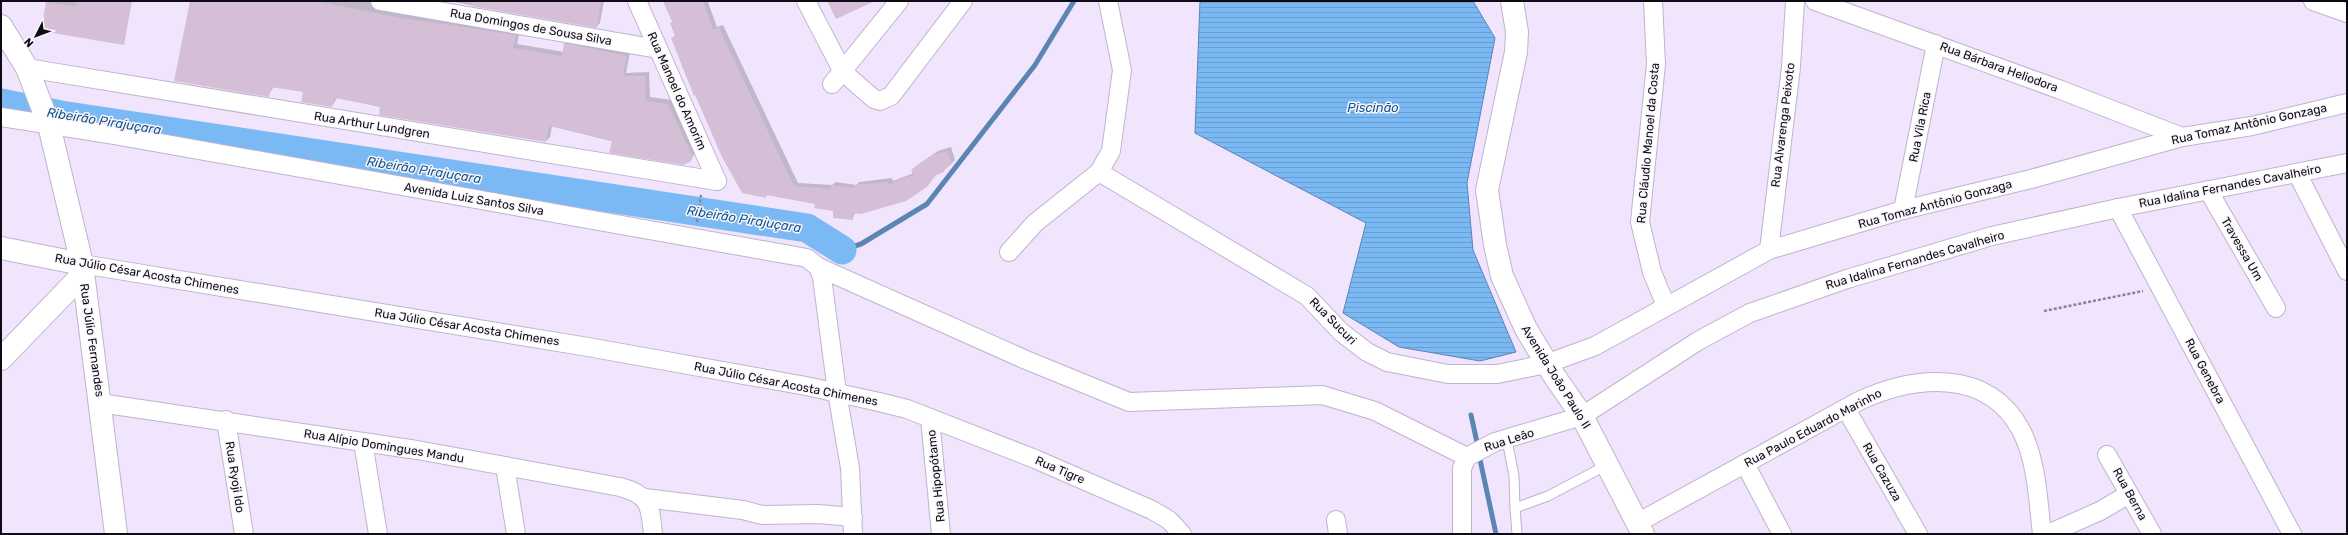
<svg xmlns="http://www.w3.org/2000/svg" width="2348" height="535" viewBox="0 0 2348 535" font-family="Rubik,sans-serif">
<defs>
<pattern id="water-rules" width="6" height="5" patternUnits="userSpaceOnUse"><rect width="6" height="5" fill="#7bb9f5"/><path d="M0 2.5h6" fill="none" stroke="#699ed1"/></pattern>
</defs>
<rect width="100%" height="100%" fill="#f0e5fc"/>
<path fill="url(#water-rules)" stroke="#5b85b2" d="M1200,1H1473L1495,38L1467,183L1473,250L1516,352L1480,361L1399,347L1343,313L1366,223L1195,133Z"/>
<g fill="#0003">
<path d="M47,1H126L42,30Z"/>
<path d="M191,1H374L520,31L517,44L564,52L565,44L569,40L630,52L626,73L649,72L650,97L672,100L696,152L689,161L552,126L550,137L546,141L337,98L332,106L305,91L274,86L268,96Z"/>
<path d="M448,1H604L600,23L596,27Z"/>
<path d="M664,1H710L708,2L717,27L723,25L798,183L832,185L836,182L856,185L859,182L892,178L893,181L914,173L912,170L916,166L938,151L951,147L955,160L943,171L937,173L927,186L856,212L852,219L816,203L768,194L765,197L673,38L676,35L673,22Z"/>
</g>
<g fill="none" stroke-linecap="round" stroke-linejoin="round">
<g stroke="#5b85b2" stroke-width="5">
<path d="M842,250L861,244L927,204L1035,65L1074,1"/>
<path d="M1471,415L1478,447"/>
<path d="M1479,455L1496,534"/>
</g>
<path stroke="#7bb9f5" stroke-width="29" d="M1,103L61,115L807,228L842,250"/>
</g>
<g fill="#d5bfd7">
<path d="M76,1H132L124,45L41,31L46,2L75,6Z"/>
<path d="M190,1H315L396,17L516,35L513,48L562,56L564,43L627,56L623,76H645L646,101L668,104L693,157L690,162L683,165L609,153L612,141L549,126L546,142L379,115L380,106L334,98L332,107L301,102L303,92L271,87L269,97L174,81Z"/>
<path d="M471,1H601L597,28L471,6Z"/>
<path d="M663,1H703L713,30L719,28L794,186L830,189L831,185L854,188V185L888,182L889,184L913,175L911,170L933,155L947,151L952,164L945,169L944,172L936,175L927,187L906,201L861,214L853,213V220L833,218V211L814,208L815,204L766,195V198L742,193L722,157L695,95L694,96L671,38L675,36L670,23L672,22Z"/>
<path d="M827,1H875L836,19Z"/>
</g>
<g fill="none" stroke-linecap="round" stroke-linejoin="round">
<g stroke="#bfb3ce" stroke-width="11">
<g id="lane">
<path d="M1507,440L1514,476L1515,508L1548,496L1607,465"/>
<path d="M1515,508L1517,534"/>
</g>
</g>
<g stroke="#bfb3ce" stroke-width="20">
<g id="street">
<path d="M380,1L658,49"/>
<path d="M637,1L717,181"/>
<path d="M806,1L843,72L874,99L880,101L891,96L963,1"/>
<path d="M1653,1L1656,64L1640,222L1652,272L1666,306"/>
<path d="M1815,1L2061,90L2182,137"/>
<path d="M2313,1L2347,13"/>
<path d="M27,68L717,181"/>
<path d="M832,84L899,1"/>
<path d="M1,117L115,135L807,258L818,267L822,277L837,392L850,468L853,534"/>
<path d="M1099,172L1307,296L1341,332L1367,352L1387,362L1448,374H1497L1546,364L1595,346L1769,250L1903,210L2031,179L2182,137L2252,126L2347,103"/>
<path d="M2297,173L2347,271"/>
<path d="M2208,190L2276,308"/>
<path d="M2118,208L2292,534"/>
<path d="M1903,210L1936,44"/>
<path d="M1769,250L1791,67L1795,1"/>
<path d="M1009,252L1035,223L1099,172L1111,151L1122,70L1108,1"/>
<path d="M82,264L588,347L806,386L879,402L907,409L1035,459L1152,510L1169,520L1182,534"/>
<path d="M818,267L1026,360L1129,402L1322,395L1375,411L1467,457"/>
<path d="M100,403L417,450L620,487C650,495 650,505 653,534"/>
<path d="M1846,409L1918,534"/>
<path d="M930,418L941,534"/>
<path d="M226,420L244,534"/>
<path d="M363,442L378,534"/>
<path d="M2107,455L2152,534"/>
<path d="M1745,464L1782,534"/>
<path d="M505,466L516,534"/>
<path d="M645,498L743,510L762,515L818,514L853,517"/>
<path d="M1336,520L1338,534"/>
<path d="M1637,523L1859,401C1913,376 1987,367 2021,430C2037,461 2038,500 2042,534"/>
<path d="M1462,534V468L1467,457L1495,442L1582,416L1698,341L1750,313L1847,279L1992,236L2118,208L2347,163"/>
<path d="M2048,534L2100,511L2129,494"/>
</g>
</g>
<g stroke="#bfb3ce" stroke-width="24">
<g id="secondary">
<path d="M1,26L27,68L49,125L82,264L116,534"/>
<path d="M1,248L82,264"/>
<path d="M1,359L83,274"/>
</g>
</g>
<g stroke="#bfb3ce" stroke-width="24">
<path id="primary" d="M1512,1L1517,32L1516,52L1487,190L1495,245L1502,276L1526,329L1555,377L1582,416L1643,534"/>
</g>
<g stroke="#8c8494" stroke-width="2.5" stroke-dasharray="3 2" stroke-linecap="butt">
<path d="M697,222L701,195"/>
<path d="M2044,311L2143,291"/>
</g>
<use href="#lane" stroke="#fff" stroke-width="9"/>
<use href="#street" stroke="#fff" stroke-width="18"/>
<use href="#secondary" stroke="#fff" stroke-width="22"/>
<use href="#primary" stroke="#fff" stroke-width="22"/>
</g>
<g text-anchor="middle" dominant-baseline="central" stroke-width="3" stroke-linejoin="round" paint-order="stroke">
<g font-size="12" fill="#0f0b14" stroke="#f9f6fc">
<text transform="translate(531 27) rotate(10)">Rua Domingos de Sousa Silva</text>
<text transform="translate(1999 67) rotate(20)">Rua Bárbara Heliodora</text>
<text transform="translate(677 91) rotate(66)">Rua Manoel do Amorim</text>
<text transform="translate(2249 124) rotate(-12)">Rua Tomaz Antônio Gonzaga</text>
<text transform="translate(372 125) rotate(9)">Rua Arthur Lundgren</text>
<text transform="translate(1783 125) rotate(-83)">Rua Alvarenga Peixoto</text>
<text transform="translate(1920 127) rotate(-79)">Rua Vila Rica</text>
<text transform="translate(1648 143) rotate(-85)">Rua Cláudio Manoel da Costa</text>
<text transform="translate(2230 186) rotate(-11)">Rua Idalina Fernandes Cavalheiro</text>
<text transform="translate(474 199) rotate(10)">Avenida Luiz Santos Silva</text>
<text transform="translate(1935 204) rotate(-15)">Rua Tomaz Antônio Gonzaga</text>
<text transform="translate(2242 249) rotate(60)">Travessa Um</text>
<text transform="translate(1915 260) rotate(-16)">Rua Idalina Fernandes Cavalheiro</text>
<text transform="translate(147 274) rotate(10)">Rua Júlio César Acosta Chimenes</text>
<text transform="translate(1333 321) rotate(45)">Rua Sucuri</text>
<text transform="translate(467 327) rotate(9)">Rua Júlio César Acosta Chimenes</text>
<text transform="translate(92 340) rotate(82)">Rua Júlio Fernandes</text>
<text transform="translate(2205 371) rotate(62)">Rua Genebra</text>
<text transform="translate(1556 377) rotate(58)">Avenida João Paulo II</text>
<text transform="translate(786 384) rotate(11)">Rua Júlio César Acosta Chimenes</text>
<text transform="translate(1813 428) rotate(-28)">Rua Paulo Eduardo Marinho</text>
<text transform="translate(1509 440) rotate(-18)">Rua Leão</text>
<text transform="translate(384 446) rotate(9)">Rua Alípio Domingues Mandu</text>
<text transform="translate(1060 470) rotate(23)">Rua Tigre</text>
<text transform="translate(1882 472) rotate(60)">Rua Cazuza</text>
<text transform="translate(936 476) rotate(-96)">Rua Hipopótamo</text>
<text transform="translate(235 477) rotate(81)">Rua Ryoji Ido</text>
<text transform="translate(2130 494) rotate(61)">Rua Berna</text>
</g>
<g font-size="13" font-style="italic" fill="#13568d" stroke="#f9f6fc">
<text x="1373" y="107">Piscinão</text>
<text transform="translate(104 121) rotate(9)">Ribeirão Pirajuçara</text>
<text transform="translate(424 170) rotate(9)">Ribeirão Pirajuçara</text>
<text transform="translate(744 219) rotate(9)">Ribeirão Pirajuçara</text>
</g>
</g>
<rect width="2348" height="535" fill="none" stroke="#0f0b14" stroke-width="4"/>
<g transform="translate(36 36) rotate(228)" stroke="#f9f6fc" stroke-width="3" paint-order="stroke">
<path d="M0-3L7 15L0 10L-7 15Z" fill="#0f0b14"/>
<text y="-6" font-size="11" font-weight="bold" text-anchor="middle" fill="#0f0b14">N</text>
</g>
</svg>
